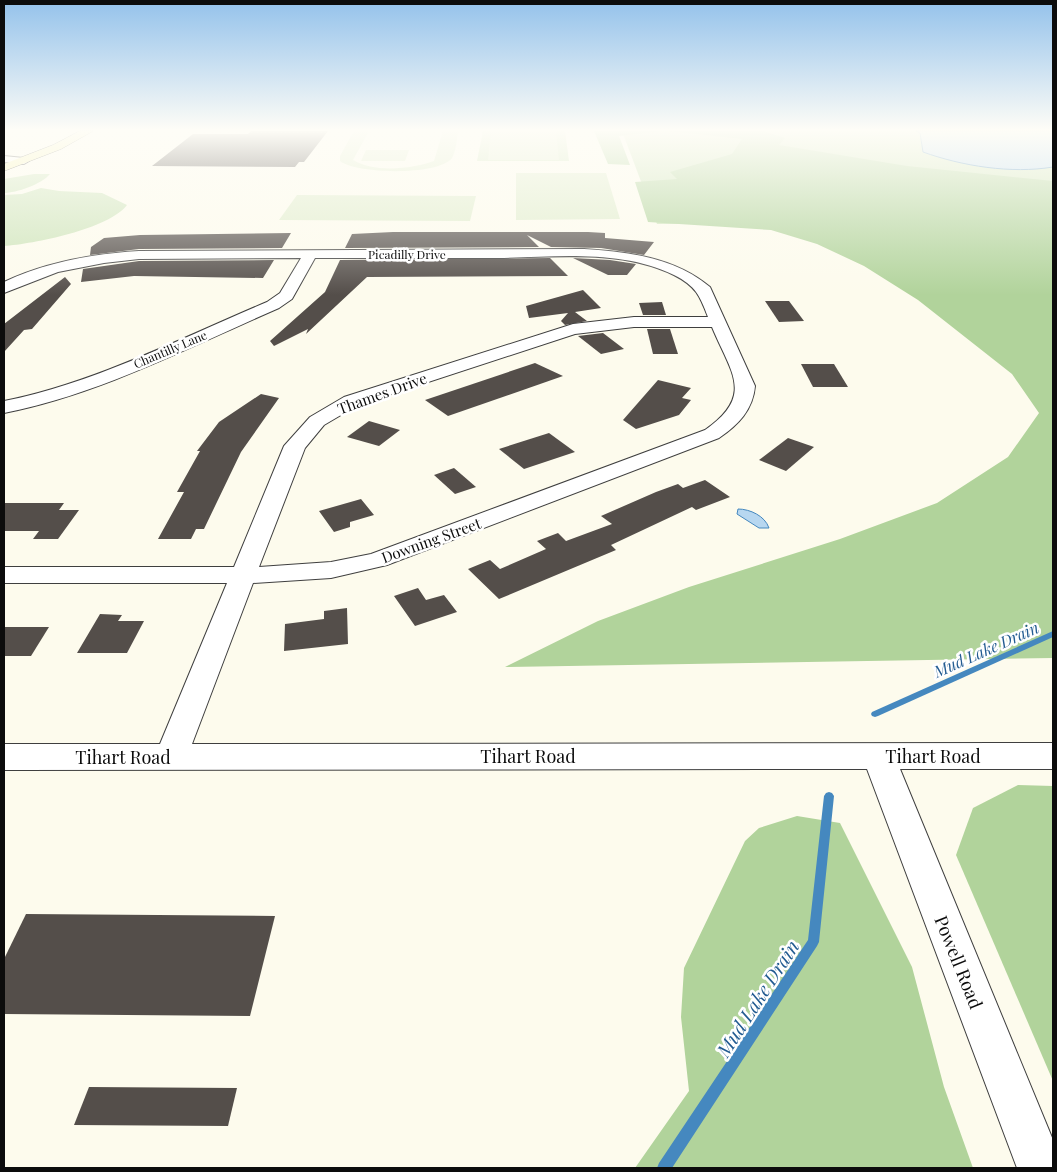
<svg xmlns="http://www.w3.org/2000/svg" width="1057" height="1172" viewBox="0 0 1057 1172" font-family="'Playfair Display',serif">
<rect width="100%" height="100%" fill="#fdfbed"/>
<g fill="#cee4ba">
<path d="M483,131H565L569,161H477Z"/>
<path d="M622,131H1053V224H657Z"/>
<path d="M34,174H50C42,184 16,193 4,193V179Z"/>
<path d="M41,188L59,191L102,193L127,205C109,229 33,244 4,246V195L22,194Z"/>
</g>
<g fill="#b1d39b">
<path d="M594,131H663L619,136L630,165L608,164Z"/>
<path d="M668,131H763L785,138L779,145L907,166L1053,181V658L505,667L598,621L689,587L840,539L937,503L1008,457L1039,413L1012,374L918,300L864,266L817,244L771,230L648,222L635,182L677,179L670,172L732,154L742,139Z"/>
<path d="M1018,785L1053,786V1081L956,855L973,808Z"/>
<path d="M797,816L840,823L912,967L944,1087L973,1168H635L689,1091L681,1017L684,968L745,841L759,828Z"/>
</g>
<g fill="#dfeccb">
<path d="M354,131H369L353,160C374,173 412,169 434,161L443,131H458C457,139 456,151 452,158C438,176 356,174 340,161V156Z"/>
<path d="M491,131H556L559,160H488Z"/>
<path d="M366,150H409L405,161H361Z"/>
<path d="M516,173H606L620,219L516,220Z"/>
<path d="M297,195L476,196L470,221L279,220Z"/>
</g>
<g fill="#b7d7f0" stroke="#4588bf">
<path d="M916,131H1053V167C1011,174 962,166 923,152L920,133Z"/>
<path d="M738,509C750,509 765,516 769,528H759L737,514Z"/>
</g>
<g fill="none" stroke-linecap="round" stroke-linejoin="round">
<g fill="#4588bf" fill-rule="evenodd">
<path d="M1053,631V637L878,716L875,717L872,716L871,714L872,712Z"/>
<path d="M829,792L832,793L834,796L819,942L817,946L672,1168H657L659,1163L808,940L824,796L826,793Z"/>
</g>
</g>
<g fill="#544e4a">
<path d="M251,131H328L304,162H299L295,167L152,166L193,134H248Z"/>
<path d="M393,232H588L605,233V238L654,242L644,255L601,248L551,247L527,235L539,247L345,248L352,234Z"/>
<path d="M291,233L282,248L139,249L90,255L91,247L104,238L140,235Z"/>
<path d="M550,258L568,276L367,277L306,334L308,329L274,346L270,341L325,292L340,260Z"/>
<path d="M573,258L610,260L636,264L627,275H608Z"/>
<path d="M274,260L263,278L134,276L81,282L83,269L139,261Z"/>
<path d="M65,277L71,284L32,329L24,330L4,352V324Z"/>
<path d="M583,290L601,308L575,312L587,321L565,325L561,321L568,313L529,318L526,306Z"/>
<path d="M765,301H789L804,321L779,322Z"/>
<path d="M662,302L666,315H643L639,303Z"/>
<path d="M647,329H670L678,354H653Z"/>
<path d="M603,333L624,349L601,354L578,336Z"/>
<path d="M535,363L563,376L448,416L425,400Z"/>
<path d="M801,364H834L848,387H813Z"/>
<path d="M658,380L691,388L682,398L691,400L679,415L636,429L623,420Z"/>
<path d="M261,394L279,398L241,452L204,529H196L191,539H158L184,492H177L200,451H197L219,422Z"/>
<path d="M369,421L400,430L379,446L347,437Z"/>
<path d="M549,433L575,452L524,469L499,449Z"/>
<path d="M788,438L814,447L786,471L759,460Z"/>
<path d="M454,468L476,487L455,494L434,475Z"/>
<path d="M705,480L730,497L696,510L692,507L611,545L616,550L499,599L468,569L490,560L500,569L546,549L537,541L558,533L566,541L612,524L601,516L656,492L678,484L683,488Z"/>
<path d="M361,499L374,515L350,522V527L334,532L319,511Z"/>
<path d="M4,503H64L59,510H79L58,539H33L39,531H4Z"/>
<path d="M418,588L426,600L444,595L457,612L415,626L394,596Z"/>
<path d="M347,608L348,644L284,651L285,624L324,619V611Z"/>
<path d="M100,614L122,615L118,621H144L127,653H77Z"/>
<path d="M4,627H49L31,656H4Z"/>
<path d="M26,914L275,916L250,1016L4,1014V959Z"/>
<path d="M89,1087L237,1088L228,1126L74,1125Z"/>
</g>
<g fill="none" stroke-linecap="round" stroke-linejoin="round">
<g stroke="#3f3f3f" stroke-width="2">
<g id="street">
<path d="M4,156L24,158L29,161L24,164L4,162Z"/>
<path d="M584,249C629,252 674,257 710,287L755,386C753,410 738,425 719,438L387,565L331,578L253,583L192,744L1053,743V769H900L1053,1140V1168H1017L867,769L4,770V744H160L227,583H4V567H234L284,446L310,417L344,397L573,324L634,317H708C700,296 696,286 674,275C621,249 554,257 498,258C437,258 376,258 315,258L292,299L279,308C189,347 100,394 4,413V401C92,384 184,337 267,302L280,293L301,258L139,259L104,263L58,272L4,293V282C46,262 92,254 139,251ZM634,327H712C731,373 755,395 705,430L371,554L331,562L259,567L305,448L324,425L358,405L575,334Z"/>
</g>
</g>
<g stroke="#2e2e2e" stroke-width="1">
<path id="secondary" d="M80,131H93L61,149L4,171V164L53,145Z"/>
</g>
<use href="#street" fill="#fff" fill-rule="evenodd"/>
<use href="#secondary" fill="#f7f3af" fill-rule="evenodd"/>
</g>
<linearGradient id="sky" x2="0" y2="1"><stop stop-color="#94c2eb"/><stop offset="0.44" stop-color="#fefdf7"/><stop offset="1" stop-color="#fefdf7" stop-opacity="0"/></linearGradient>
<rect width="1057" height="295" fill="url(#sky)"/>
<g text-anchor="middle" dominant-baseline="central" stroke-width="5" stroke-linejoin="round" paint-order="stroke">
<g font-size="12" fill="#0c0c0c" stroke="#fff">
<text x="407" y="254">Picadilly Drive</text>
<text transform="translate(170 349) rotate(-23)">Chantilly Lane</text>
</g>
<g font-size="15" fill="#0c0c0c" stroke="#fff">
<text transform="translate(382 393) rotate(-20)">Thames Drive</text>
<text transform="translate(431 540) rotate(-20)">Downing Street</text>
</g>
<g font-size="16" font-style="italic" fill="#225b91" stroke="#fff">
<text transform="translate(986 649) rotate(-24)">Mud Lake Drain</text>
</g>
<g font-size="18" fill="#0c0c0c" stroke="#fff">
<text x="528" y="756">Tihart Road</text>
<text x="933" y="756">Tihart Road</text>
<text x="123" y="757">Tihart Road</text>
<text transform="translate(959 962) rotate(68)">Powell Road</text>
</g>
<g font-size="19" font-style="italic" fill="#225b91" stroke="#fff">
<text transform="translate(757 998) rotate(-57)">Mud Lake Drain</text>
</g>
</g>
<rect width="1057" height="1172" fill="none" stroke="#0c0c0c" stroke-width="10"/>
</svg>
